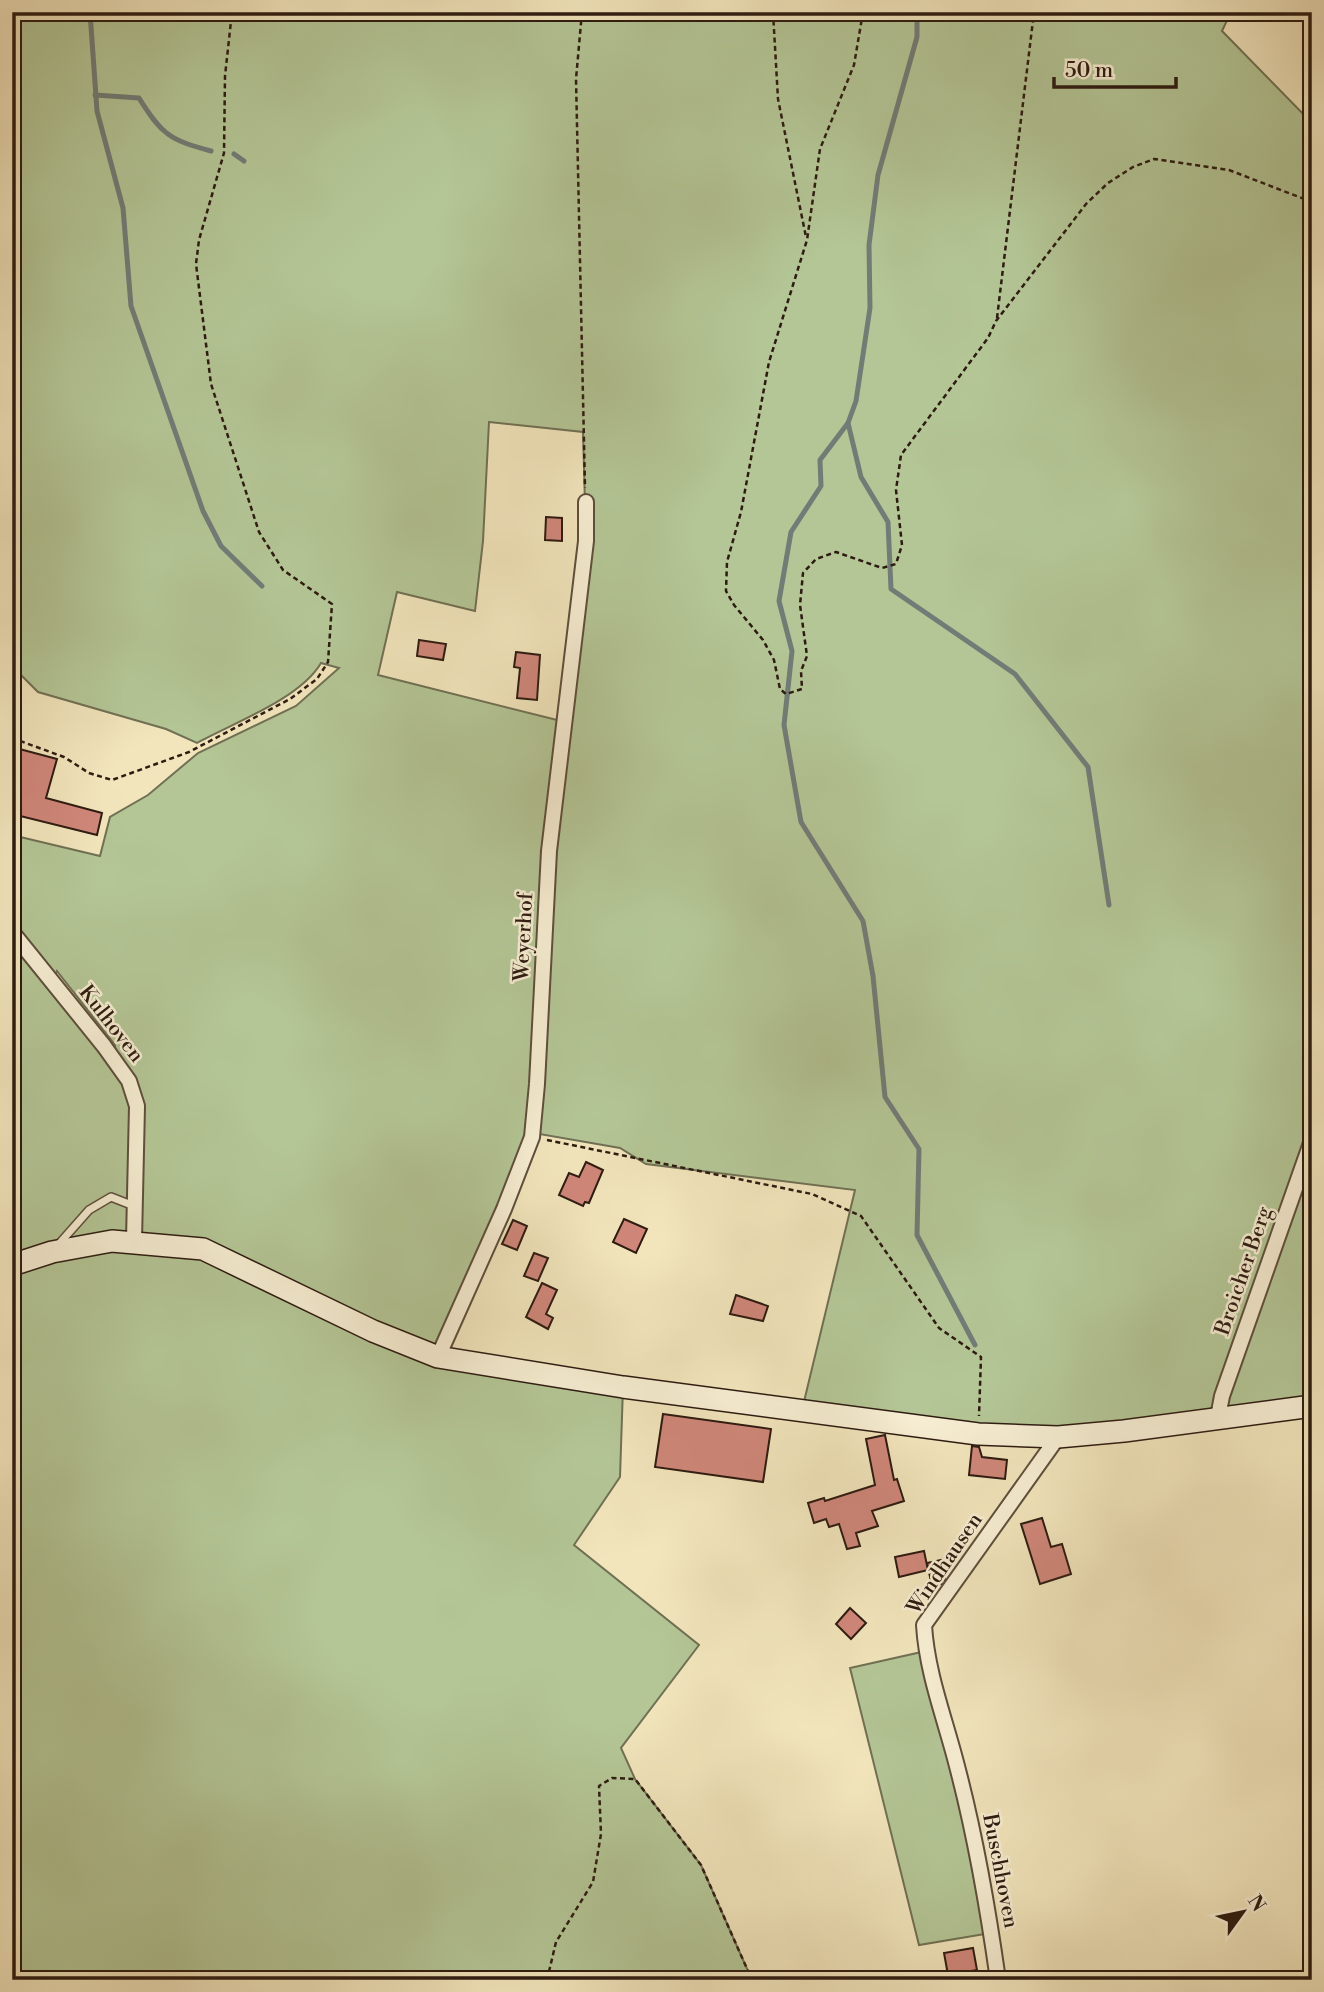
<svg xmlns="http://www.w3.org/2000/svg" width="1324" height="1992" viewBox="0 0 1324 1992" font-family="'Libre Bodoni',serif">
<rect width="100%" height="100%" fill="#f2e5bc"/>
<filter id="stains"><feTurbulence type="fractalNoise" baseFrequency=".00286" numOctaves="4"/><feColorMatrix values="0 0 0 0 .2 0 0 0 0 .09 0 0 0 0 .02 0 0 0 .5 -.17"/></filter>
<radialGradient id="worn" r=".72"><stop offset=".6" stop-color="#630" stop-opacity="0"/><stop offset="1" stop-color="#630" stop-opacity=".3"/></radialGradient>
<g fill="#b4c696" stroke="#707054" stroke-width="2" fill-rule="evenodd">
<path d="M12,12H1231L1222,31L1312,123V1406L1124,1431L1058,1437L978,1434L802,1410L855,1190L646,1164L620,1148L540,1134L438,1357L331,1312L377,1338L451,1366L623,1387L620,1477L574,1545L699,1645L621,1748L635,1779L701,1865L752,1980H12V835L100,856L110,817L148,795L198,753L296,706L339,668L321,663C300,699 233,723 197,743L166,729L38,692L12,666ZM489,422L583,432L586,541L565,722L378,675L397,592L475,611L483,541ZM57,971L115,1045V1046H95L49,989Z"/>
<path d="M926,1651L991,1933L919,1945L850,1668Z"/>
</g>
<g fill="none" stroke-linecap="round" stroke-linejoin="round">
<g stroke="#727c77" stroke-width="5">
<path d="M90,12L97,111L123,208L131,306L203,511L221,546L262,586"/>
<path d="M917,12V37L878,175L869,245L870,308L856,401L848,423L861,477L888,522L891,589L1015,674L1088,767L1109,905"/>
<path d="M95,95L139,98C162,135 170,140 211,151"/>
<path d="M234,154L244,161"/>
<path d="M848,423L820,460L821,486L791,532L779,601L792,651L784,725L801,822L863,921L873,976L885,1097L919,1149L917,1235L975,1345"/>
</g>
</g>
<g fill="#d0877a" stroke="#2d1b11" stroke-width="2">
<path d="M546,517L562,518V541L545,540Z"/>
<path d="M419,640L446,644L443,660L417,656Z"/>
<path d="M516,652L540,655L537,700L517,698L520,668L514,667Z"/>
<path d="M12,747L57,759L46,798L102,813L97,835L12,814Z"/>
<path d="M586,1162L603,1170L589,1203L585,1202L583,1206L559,1195L569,1173L579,1177Z"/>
<path d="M624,1219L647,1229L636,1253L613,1242Z"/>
<path d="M513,1220L527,1226L517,1250L502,1244Z"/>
<path d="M534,1253L548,1258L538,1281L524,1276Z"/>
<path d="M542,1283L557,1290L546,1314L553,1318L548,1329L526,1317Z"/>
<path d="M736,1295L768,1306L763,1321L730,1314Z"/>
<path d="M663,1414L771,1429L763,1482L655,1467Z"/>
<path d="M885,1435L894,1480L897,1479L904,1501L872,1511L878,1526L856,1533L860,1546L847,1549L839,1524L829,1527L826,1519L814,1523L808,1503L824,1498L825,1501L875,1485L866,1439Z"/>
<path d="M972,1446L979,1447L982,1457L1007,1460L1005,1479L969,1475Z"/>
<path d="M1042,1518L1051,1547L1062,1544L1071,1574L1040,1584L1021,1524Z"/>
<path d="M924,1551L928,1570L899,1577L895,1557Z"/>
<path d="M941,1560L945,1579L941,1584L932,1586L927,1563Z"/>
<path d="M850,1608L866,1623L851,1639L836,1624Z"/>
<path d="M973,1948L977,1970L971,1971L973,1980H958L957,1973L948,1975L944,1953Z"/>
</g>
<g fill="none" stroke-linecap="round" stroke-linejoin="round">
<g stroke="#5e4e3c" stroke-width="10">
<path id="lane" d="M58,1245L89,1210L111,1197L134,1206"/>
</g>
<g stroke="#5e4e3c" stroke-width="18">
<g id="street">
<path d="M12,932L104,1046L129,1081L137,1106L134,1240"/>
<path d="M438,1357L504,1209L532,1137L537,1084L549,851L586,541V502"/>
<path d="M1218,1417L1222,1396L1312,1140"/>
<path d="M998,1980C988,1909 976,1839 958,1770C946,1721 927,1675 924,1625L1058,1437"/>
</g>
</g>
<g stroke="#2d1b11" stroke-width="24">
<path id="secondary" d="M12,1265L52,1252L112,1241L203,1249L373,1331L438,1357L623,1387L978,1434L1058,1437L1124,1431L1312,1406"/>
</g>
<g stroke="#2d1b11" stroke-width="2.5" stroke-dasharray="5 3.5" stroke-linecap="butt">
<path d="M582,12L576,79L585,488"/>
<path d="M773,12L778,99L806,237"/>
<path d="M863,12L854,65L820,149L807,240L769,362L741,512L727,562L726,591L734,605L763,640L774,660L780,689L786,694L802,689L801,671L807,656L800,605L803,573L816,559L836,552L882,568L896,564L902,545L896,490L901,455L988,338L996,321L1086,204L1108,183L1133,167L1154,159L1229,170L1312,202"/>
<path d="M997,318L1034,12"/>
<path d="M12,738L64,757L89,773L112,780L189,752L290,699L317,679L328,662L332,604L283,570L259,532L211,384L196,264L199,240L224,153L225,76L232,12"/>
<path d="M547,1140L812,1194L861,1216L939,1328L981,1357L979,1416"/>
<path d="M547,1980L556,1942L593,1882L601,1834L599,1786L612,1778L635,1779L701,1865L752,1980"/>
</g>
<use href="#lane" stroke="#f7eed3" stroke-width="7"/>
<use href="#street" stroke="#f7eed3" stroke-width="14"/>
<use href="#secondary" stroke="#f7eed3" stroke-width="21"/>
</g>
<g text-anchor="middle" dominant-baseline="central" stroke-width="5" stroke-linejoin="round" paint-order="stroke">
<g font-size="21" fill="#2d1b11" stroke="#f7eed3">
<text transform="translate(524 937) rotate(-87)">Weyerhof</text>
<text transform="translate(111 1024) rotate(52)">Kulhoven</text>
<text transform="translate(1244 1271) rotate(-71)">Broicher Berg</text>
<text transform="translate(945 1564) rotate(-56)">Windhausen</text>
<text transform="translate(1000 1871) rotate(79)">Buschhoven</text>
</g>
</g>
<rect width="1324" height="1992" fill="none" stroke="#f2e5bc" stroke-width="42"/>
<rect x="14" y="14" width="1296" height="1964" fill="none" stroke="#2d1b11" stroke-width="3.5"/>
<rect x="21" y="21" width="1282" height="1950" fill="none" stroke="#2d1b11" stroke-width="2"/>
<g transform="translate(1243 1912) rotate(57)" stroke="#f7eed3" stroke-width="5" paint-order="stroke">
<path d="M0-5L12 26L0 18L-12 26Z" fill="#2d1b11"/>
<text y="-10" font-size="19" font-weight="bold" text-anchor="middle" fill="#2d1b11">N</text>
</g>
<path d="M1054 77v10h122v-10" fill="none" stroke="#2d1b11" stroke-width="3.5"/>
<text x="1065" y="77" font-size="21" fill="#2d1b11" stroke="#f7eed3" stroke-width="5" paint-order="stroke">50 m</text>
<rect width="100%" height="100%" filter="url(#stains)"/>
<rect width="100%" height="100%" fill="url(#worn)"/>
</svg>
